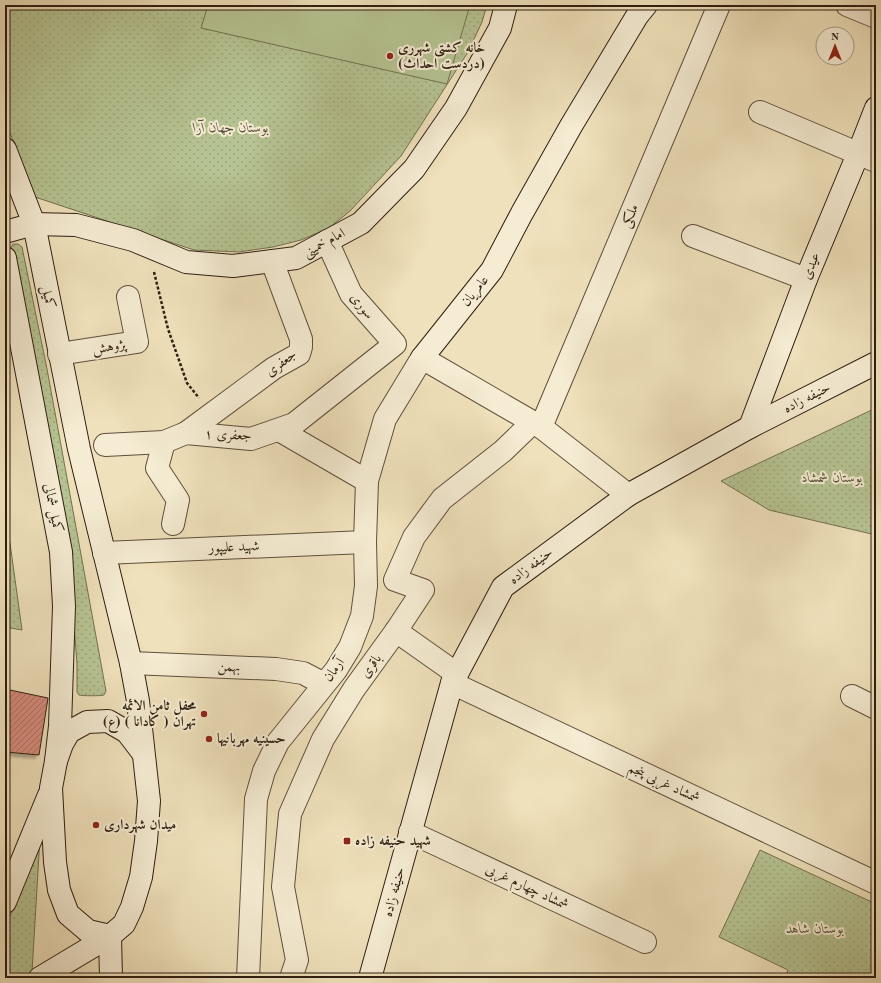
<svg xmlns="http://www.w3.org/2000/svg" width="881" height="983" viewBox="0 0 881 983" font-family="'Old Standard TT',Amiri,serif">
<defs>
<pattern id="green-dots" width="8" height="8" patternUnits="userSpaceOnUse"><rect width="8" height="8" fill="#b6c392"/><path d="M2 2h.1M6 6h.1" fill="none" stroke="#9da77d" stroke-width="1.8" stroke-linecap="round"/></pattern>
<pattern id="building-hatch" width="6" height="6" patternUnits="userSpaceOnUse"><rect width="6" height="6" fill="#d68c7d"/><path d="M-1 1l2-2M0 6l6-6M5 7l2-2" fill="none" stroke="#ae7265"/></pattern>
<filter id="shadow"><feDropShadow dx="-3.5" dy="3.5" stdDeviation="1" flood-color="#0004"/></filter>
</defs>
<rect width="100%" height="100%" fill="#efe1bb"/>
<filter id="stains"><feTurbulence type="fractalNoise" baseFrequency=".005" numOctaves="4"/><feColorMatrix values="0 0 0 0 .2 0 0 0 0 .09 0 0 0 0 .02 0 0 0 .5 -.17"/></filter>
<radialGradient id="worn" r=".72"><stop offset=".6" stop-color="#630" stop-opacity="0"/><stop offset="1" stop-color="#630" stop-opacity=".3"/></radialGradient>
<g fill="url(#green-dots)" stroke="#727052">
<path d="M5,5H487L482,22L468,52L401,156L350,211L329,228L301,240L273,247L239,252L194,250L35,197L5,120Z"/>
<path d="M13,244H18L22,247L47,369L106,691L104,695C101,696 82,696 79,695L77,692V664L73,611L10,253V249Z"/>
<path d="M876,408V535L769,510L721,481Z"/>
<path d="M5,507L22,630L5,627Z"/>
<path d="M40,837L32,972L21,978H5V928L24,882Z"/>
<path d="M760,850L876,904V978H785L788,970L719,937Z"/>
</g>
<path fill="#b6c392" stroke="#727052" d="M208,5H470L447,84L201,28Z"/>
<path fill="url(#building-hatch)" stroke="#2e1e12" filter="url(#shadow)" d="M5,689L48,698L39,755L5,752Z"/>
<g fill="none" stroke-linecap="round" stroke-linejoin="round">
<g stroke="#5e4f3c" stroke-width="24">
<g id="street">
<path d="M847,5L876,17"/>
<path d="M760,112L876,161"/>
<path d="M693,236L806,279"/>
<path d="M59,354L137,342L128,297"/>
<path d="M541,427L719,5"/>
<path d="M279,430L367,481"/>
<path d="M186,433L274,368L299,354L301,347V339L272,261"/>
<path d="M164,442L157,468L178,500L173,524"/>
<path d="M105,445L164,442L186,433L251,439L294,424L395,344L351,294L327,241"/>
<path d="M104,553L365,542"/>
<path d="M396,631L457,674"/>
<path d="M131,663L276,669L303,673L324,684"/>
<path d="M452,683L876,883"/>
<path d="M852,696L876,708"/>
<path d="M410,832L645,942"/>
<path d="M248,978L256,799L264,771L278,742L336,670L350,647L362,616L366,586L365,542L367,481L385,419L422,358L541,427L628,495"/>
<path d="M291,978L297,960L283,887L290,814L323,739L354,689L396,631L423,590L395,580L414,537L442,499L503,451L533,422"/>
</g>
</g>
<g stroke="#2e1e12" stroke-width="24">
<g id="secondary">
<path d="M5,149L34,224L79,449L131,663L138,701L149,801L146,841L141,877L132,907L124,924L110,936L40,978"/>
<path d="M5,232L34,224L76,225L133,240L186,262L233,266L296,258L361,223L414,169L456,108L500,28L506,5"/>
<path d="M5,258L61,552L64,606L60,726L56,761"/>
<path d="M422,358L492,270L522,213L571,126L637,16L646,5"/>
<path d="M750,427L806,279L858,154L876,108"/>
<path d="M5,902L49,795"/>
<path d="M110,936L88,931L68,914L59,890L55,862L51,788L56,761L62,744L69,732L87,722L108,721L127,732L143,753"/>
<path d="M110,936L111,978"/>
<path d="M370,978L452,683L503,587L628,495L750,427L876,363"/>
</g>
</g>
<path stroke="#2e1e12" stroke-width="2.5" stroke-dasharray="3 2" stroke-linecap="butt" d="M154,272L168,329L187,383L199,398"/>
<use href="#street" stroke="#f5ecd3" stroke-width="22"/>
<use href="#secondary" stroke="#f5ecd3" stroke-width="22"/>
</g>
<g fill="#8f2418" stroke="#f5ecd3" stroke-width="1.5">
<circle cx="390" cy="56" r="4"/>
<circle cx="204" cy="714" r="4"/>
<circle cx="209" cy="739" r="4"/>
<circle cx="96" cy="825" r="4"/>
<rect x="343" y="837" width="8" height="8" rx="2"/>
</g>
<g text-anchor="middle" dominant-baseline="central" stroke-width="4" stroke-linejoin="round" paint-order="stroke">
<g font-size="14" font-weight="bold" fill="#2e1e12" stroke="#f5ecd3" text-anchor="start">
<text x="398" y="48">خانه کشتی شهرری<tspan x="398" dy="16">(دردست احداث)</tspan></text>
<text x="196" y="706" text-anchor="end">محفل ثامن الائمه<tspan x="196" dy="16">(ع) تهران ( کادانا )</tspan></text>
<text x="217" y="739">حسینیه مهربانیها</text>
<text x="104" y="825">میدان شهرداری</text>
<text x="355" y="841">شهید حنیفه زاده</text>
</g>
<g font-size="14" font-style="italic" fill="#575038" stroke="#f5ecd3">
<text x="231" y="128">بوستان جهان آرا</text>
<text x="832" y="478">بوستان شمشاد</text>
<text x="815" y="929">بوستان شاهد</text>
</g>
<g font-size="14" fill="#2e1e12" stroke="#f5ecd3">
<text transform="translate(630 216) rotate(-67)">ملکی</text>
<text transform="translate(324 243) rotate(-29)">امام خمینی</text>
<text transform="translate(811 266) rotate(-68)">عیدی</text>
<text transform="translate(475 291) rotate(-52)">عامریان</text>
<text transform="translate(48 297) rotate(79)">کمیل</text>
<text transform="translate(362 306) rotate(51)">سوری</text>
<text transform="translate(109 347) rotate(-9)">پژوهش</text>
<text transform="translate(281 363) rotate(-37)">جعفری</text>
<text transform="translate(807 398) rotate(-27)">حنیفه زاده</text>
<text transform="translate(228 435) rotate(2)">جعفری ۱</text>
<text transform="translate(53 508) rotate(79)">کمیل شمالی</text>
<text transform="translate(234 547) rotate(-2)">شهید علیپور</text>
<text transform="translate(531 566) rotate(-37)">حنیفه زاده</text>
<text transform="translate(371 666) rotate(-54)">باقری</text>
<text transform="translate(229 667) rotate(2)">بهمن</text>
<text transform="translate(334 670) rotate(-54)">آرمان</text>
<text transform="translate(664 783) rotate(25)">شمشاد غربی پنجم</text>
<text transform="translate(527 887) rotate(25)">شمشاد چهارم غربی</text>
<text transform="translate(394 892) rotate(-75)">حنیفه زاده</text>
</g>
</g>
<rect width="881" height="983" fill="none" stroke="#efe1bb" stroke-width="20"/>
<rect x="6" y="6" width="869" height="971" fill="none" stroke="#2e1e12" stroke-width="2"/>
<rect x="10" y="10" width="861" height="963" fill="none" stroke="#2e1e12"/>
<g transform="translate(835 46)"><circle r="19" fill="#f5ecd3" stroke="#a59a86"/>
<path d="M0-3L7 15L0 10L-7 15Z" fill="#8f2418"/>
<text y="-6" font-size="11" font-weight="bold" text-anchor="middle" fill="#2e1e12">N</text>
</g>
<rect width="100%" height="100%" filter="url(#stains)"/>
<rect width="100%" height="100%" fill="url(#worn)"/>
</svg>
